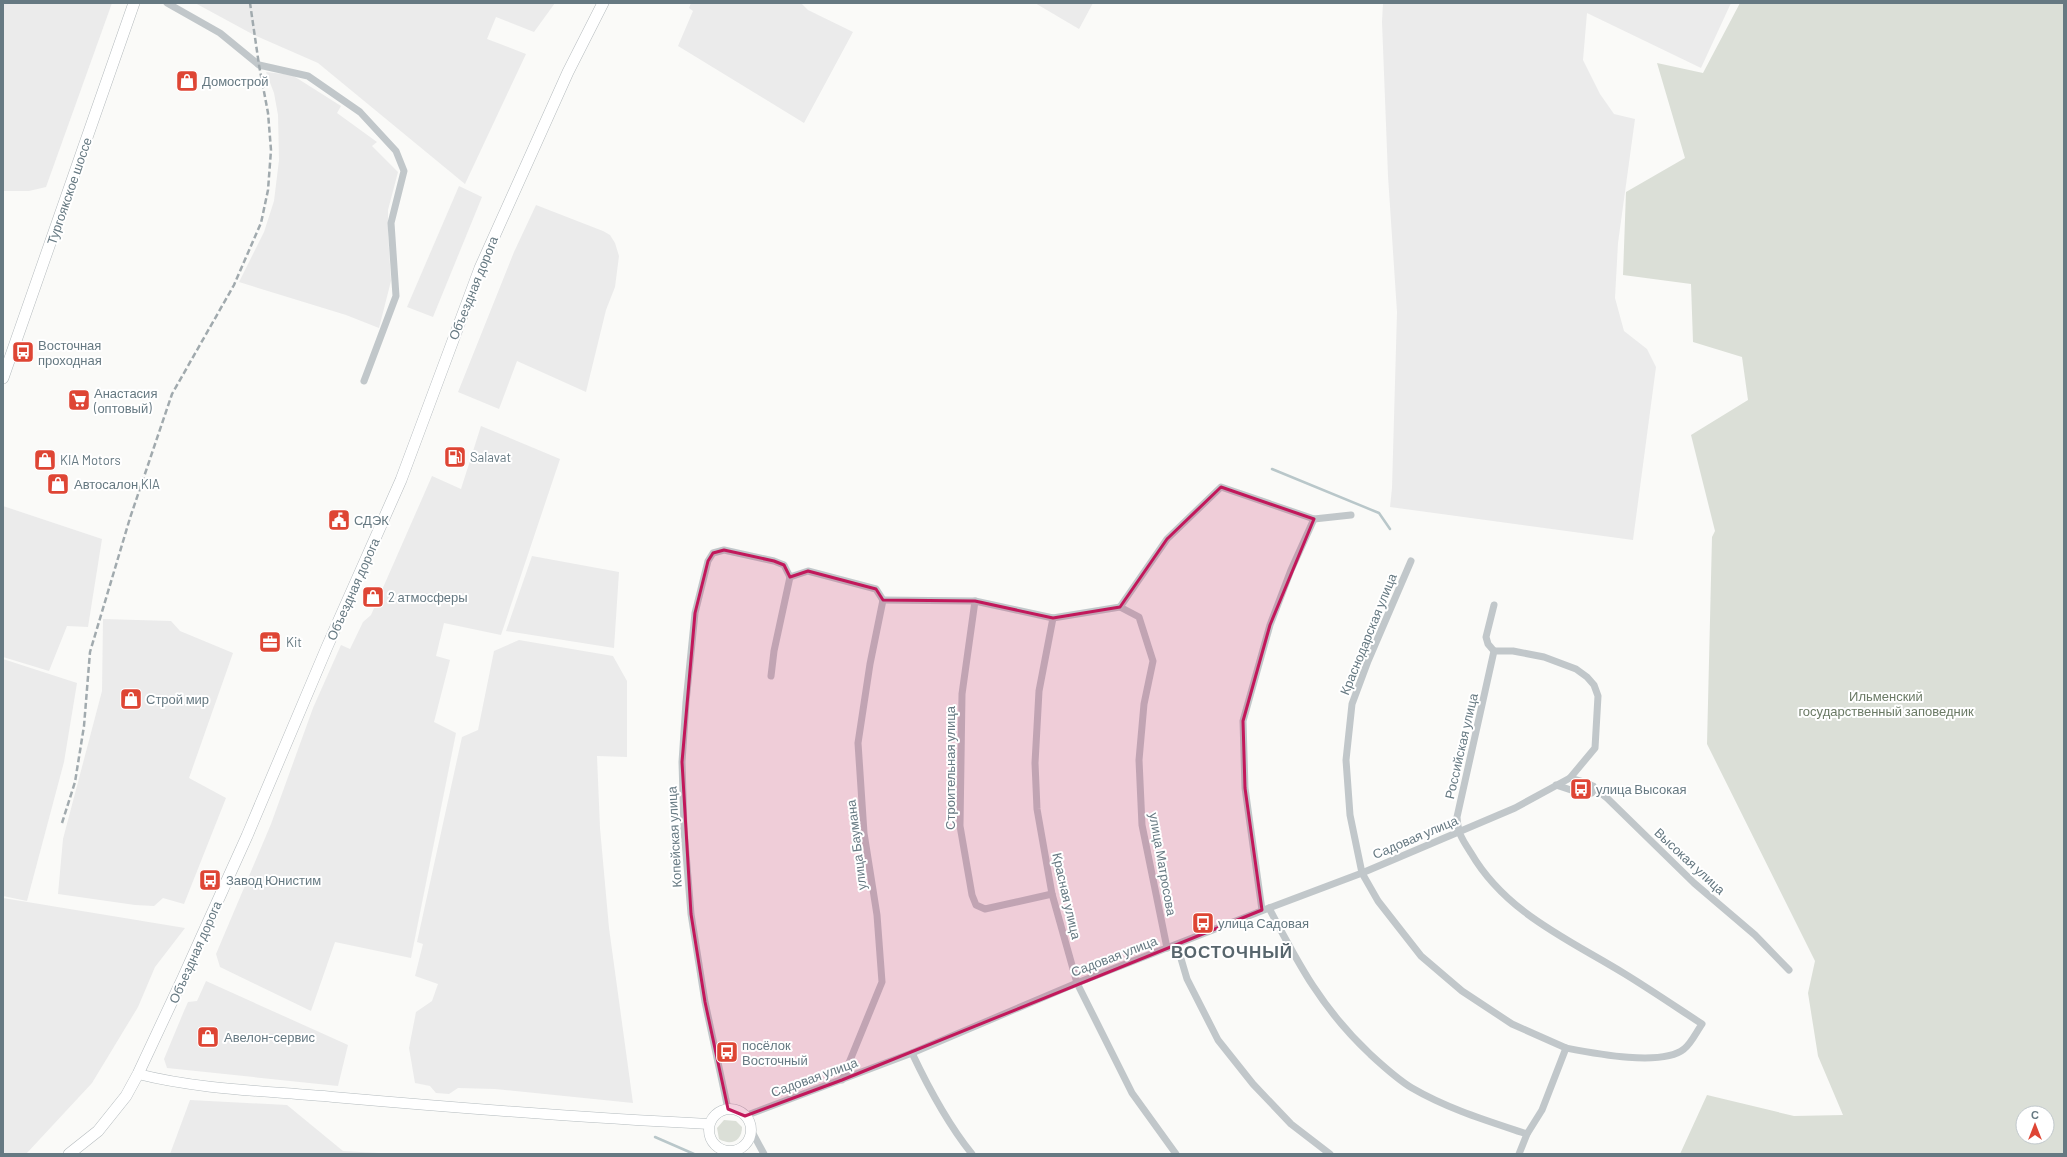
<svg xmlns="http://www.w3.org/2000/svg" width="2067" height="1157" viewBox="0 0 2067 1157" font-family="Barlow,sans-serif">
<rect width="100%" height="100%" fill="#fafaf8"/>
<g fill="#ebebeb">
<path d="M3,3H112L46,187L29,191H3Z"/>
<path d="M195,3H555L534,32L496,17L487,39L526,54L465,184L318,63L254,35Z"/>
<path d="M691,3H801L808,10L853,32L804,123L678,46L693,11L689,8Z"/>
<path d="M1035,3H1093L1079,29Z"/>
<path d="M1383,3H1731L1701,68L1587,13L1583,60L1600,94L1614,114L1635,119L1618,243L1615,298L1624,331L1647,349L1656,367L1633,540L1390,507L1392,488L1397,312L1388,176L1382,22Z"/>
<path d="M266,72L292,75L341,106L337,113L377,142L372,146L398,172L388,210V233L391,281L379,328L346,315L239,282L264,232L274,201L279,160L278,115L274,93Z"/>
<path d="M459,186L482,197L433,317L407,307Z"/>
<path d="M536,205L603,231L610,235L615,243L619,256L615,287L606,310L586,392L517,361L499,409L458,392L514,252Z"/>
<path d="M481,426L560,459L501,635L444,623L436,656L450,660L434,722L456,733L411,958L335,942L311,1011L220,967L216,954L271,824L313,708L341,645L350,649L363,622L371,615L432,476L461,489Z"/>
<path d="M3,506L102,539L88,627L67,626L49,671L3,657Z"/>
<path d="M532,556L619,572L614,648L506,631Z"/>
<path d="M103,619L171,621L180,631L233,653L189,778L226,798L184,904L163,898L154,906L135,905L58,894L63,839L102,691Z"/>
<path d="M519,640L613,656L627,681V757L597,756L600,828L609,928L633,1103L495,1089L458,1088L449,1094L436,1093L430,1086L415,1083L409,1048L416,1012L432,1001L438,984L415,976L423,944L417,942L462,737L478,730L494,651Z"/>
<path d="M3,659L77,683L64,762L27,901L3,896Z"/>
<path d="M3,898L185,928L155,967L138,1007L92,1083L26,1154H3Z"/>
<path d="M206,981L348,1045L338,1086L167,1068L164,1059L184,1011L188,1002L197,1001Z"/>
<path d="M190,1100L287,1105L343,1151L397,1154H170Z"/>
</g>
<g fill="#dbdfd7" fill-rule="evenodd">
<path d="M1740,3H2064V1154H1680L1707,1095L1794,1116L1843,1115L1818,1056L1808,993L1815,961L1707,744L1712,537L1715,531L1691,435L1748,400L1742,357L1693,342L1691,284L1623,275L1626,192L1685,158L1657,63L1703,73ZM2023,1113H2047V1137H2023Z"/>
<path d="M724,1120L736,1121L742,1127C742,1141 731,1146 719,1139L717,1128Z"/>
</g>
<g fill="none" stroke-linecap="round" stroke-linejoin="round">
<g stroke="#b9c7ca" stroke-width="2.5">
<path d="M1272,469L1379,513L1390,529"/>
<path d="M655,1137L694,1154"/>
</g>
<g stroke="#b4bbbe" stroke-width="11">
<g id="secondary">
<path d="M138,1074C201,1090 268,1091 333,1097C458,1108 584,1118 709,1124"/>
<circle cx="730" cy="1130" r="21"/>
</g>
</g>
<g stroke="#b5bbbe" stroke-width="12">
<g id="primary">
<path d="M3,378L134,3"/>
<path d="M69,1154L98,1131L126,1096L138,1074L182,980L247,836L327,647L401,480L480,268L568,72L603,3"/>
</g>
</g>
<g stroke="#c1c7ca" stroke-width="7">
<path d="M167,3L220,33L259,65L308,76L360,112L396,151L404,171L391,223L396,296L364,381"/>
<path d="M1411,561L1368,661L1352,704L1346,760L1350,815L1362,873L1378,901L1421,956L1462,991L1512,1024L1566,1048"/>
<path d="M883,600L975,601L1053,618L1120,607L1167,539L1221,487L1314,519L1351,515"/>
<path d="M975,601L962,694L960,826L972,895L976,905L985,909L1052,894"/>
<path d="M1494,605L1486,637L1488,644L1494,651"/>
<path d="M1120,607L1139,617L1153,661L1144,704L1139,760L1142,825L1167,948"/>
<path d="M1053,618L1039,691L1035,763L1037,809L1052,894L1077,983L1132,1093L1176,1154"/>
<path d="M771,676L774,651L790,577"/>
<path d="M1570,778L1588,783L1607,798L1694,883L1755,935L1789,970"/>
<path d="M1556,785L1586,795L1592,793L1593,786"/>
<path d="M1269,908C1299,965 1322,1009 1370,1054C1383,1066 1397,1079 1412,1088C1448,1109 1488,1121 1527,1134"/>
<path d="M1262,910L1245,788L1243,721L1270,625L1291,570L1314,519"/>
<path d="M1177,945L1187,979L1218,1040L1253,1084L1291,1124L1330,1154"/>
<path d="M912,1053C929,1089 947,1123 972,1154"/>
<path d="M842,1080L882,982L877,915L864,833L858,743L870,664L883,600"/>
<path d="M728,1109L705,1002L691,914L684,829L682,762L686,702L695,613L708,561L713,553L724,550L774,561L784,565L790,577L808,571L876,589L883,600"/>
<path d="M745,1116L912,1053L1077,983L1269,908L1362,873L1515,808L1570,778L1595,748L1598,696L1594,685L1587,677L1576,669L1544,657L1513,651H1494L1457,817C1458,834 1462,839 1471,853C1506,913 1568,939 1625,974C1651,990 1676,1007 1702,1024C1697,1031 1691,1044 1684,1049C1662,1067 1592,1053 1566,1048L1542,1110L1527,1134L1519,1154"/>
<path d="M751,1130L764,1154"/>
</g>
<use href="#secondary" stroke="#fff" stroke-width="10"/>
<use href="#primary" stroke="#fff" stroke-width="11"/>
<path stroke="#a1aaae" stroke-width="2.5" stroke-dasharray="6 3" stroke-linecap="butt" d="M62,823L75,782L84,726L90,652L130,518L172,394L234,285L261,223L268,190L271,150L268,113L259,65L250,3"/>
</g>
<path fill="#c2185b" fill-opacity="0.2" stroke="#c2185b" stroke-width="3" stroke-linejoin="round" d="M1221,487L1314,519L1270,625L1243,721L1245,788L1262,910L842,1080L745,1116L728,1109L705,1002L691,914L682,762L695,613L708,561L713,553L724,550L774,561L784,565L790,577L808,571L876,589L883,600L975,601L1053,618L1120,607L1167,539Z"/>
<defs>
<g id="shop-square" transform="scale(1.15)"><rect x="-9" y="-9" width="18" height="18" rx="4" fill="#de4534" stroke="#fff"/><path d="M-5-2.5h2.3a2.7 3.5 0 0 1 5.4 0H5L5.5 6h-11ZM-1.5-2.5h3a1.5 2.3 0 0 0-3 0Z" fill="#fff"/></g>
<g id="bus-square" transform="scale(1.15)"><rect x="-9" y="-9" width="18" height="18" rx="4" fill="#de4534" stroke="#fff"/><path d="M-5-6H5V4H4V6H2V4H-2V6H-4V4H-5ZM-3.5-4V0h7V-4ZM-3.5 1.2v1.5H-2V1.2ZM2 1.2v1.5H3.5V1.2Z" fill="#fff"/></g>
<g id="supermarket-square" transform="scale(1.15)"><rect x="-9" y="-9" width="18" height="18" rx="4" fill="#de4534" stroke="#fff"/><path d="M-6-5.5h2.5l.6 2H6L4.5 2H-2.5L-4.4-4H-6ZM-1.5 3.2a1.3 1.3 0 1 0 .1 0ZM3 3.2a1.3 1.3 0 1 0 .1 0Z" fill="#fff"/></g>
<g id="fuel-square" transform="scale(1.15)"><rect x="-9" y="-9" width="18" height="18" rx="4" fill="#de4534" stroke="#fff"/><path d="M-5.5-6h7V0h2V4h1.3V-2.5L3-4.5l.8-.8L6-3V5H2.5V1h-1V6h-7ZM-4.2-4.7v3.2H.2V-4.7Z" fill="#fff"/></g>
<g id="civic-square" transform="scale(1.15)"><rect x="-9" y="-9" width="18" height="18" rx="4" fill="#de4534" stroke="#fff"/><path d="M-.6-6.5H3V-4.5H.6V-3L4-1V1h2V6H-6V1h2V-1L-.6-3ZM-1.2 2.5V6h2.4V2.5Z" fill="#fff"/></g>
<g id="office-square" transform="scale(1.15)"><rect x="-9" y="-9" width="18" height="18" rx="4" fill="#de4534" stroke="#fff"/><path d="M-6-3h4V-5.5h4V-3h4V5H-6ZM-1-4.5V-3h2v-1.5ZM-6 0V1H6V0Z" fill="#fff"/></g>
</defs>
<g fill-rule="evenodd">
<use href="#shop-square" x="187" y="81"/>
<use href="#bus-square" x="23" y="352"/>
<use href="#supermarket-square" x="79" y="400"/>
<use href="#fuel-square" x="455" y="457"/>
<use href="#shop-square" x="45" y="460"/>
<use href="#shop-square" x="58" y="484"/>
<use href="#civic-square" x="339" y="520"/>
<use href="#shop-square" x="373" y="597"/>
<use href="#office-square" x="270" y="642"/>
<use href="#shop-square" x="131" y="699"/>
<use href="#bus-square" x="1581" y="789"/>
<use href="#bus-square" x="210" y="880"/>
<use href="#bus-square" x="1203" y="923"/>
<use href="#shop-square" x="208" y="1037"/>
<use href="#bus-square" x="727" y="1052"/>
</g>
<g text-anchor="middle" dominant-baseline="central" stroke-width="4" stroke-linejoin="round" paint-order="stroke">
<g font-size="13" fill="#667982" stroke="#fff" text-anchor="start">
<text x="202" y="81">Домострой</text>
<text x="38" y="345">Восточная<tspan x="38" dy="15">проходная</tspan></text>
<text x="94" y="393">Анастасия<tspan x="94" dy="15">(оптовый)</tspan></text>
<text x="470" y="457">Salavat</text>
<text x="60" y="460">KIA Motors</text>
<text x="74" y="484">Автосалон KIA</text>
<text x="354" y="520">СДЭК</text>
<text x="388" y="597">2 атмосферы</text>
<text x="286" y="642">Kit</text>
<text x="146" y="699">Строй мир</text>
<text x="1596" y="789">улица Высокая</text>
<text x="226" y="880">Завод Юнистим</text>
<text x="1218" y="923">улица Садовая</text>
<text x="224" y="1037">Авелон-сервис</text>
<text x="742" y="1045">посёлок<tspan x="742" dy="15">Восточный</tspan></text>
</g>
<g font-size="13" fill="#667982" stroke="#fff">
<text transform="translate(69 191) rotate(-71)">Тургоякское шоссе</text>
<text transform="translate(473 288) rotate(-68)">Объездная дорога</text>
<text transform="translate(353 589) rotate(-66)">Объездная дорога</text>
<text transform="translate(1368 634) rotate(-68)">Краснодарская улица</text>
<text transform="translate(1461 746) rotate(-77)">Российская улица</text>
<text transform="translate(950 768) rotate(-90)">Строительная улица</text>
<text transform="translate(674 837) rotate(-93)">Копейская улица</text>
<text transform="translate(1415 837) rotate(-23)">Садовая улица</text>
<text transform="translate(856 845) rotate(-97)">улица Баумана</text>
<text transform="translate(1690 861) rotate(43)">Высокая улица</text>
<text transform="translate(1163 864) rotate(80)">улица Матросова</text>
<text transform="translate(1067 896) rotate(77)">Красная улица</text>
<text transform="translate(195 952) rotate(-66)">Объездная дорога</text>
<text transform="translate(1114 956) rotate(-21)">Садовая улица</text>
<text transform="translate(814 1077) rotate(-20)">Садовая улица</text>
</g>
<g font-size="13" fill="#6b7a65" stroke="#fff">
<text x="1886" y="696">Ильменский<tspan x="1886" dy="15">государственный заповедник</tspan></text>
</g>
<g font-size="17" font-weight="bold" letter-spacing="1" fill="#58666d" stroke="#fff">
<text x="1232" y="951">ВОСТОЧНЫЙ</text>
</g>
</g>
<rect width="2067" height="1157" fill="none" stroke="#667982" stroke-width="8"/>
<g transform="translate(2035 1125)"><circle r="19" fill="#ffffff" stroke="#c2c9cd"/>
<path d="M0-3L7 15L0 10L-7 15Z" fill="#de4534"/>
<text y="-6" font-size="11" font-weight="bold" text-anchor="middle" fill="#667982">С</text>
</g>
</svg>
